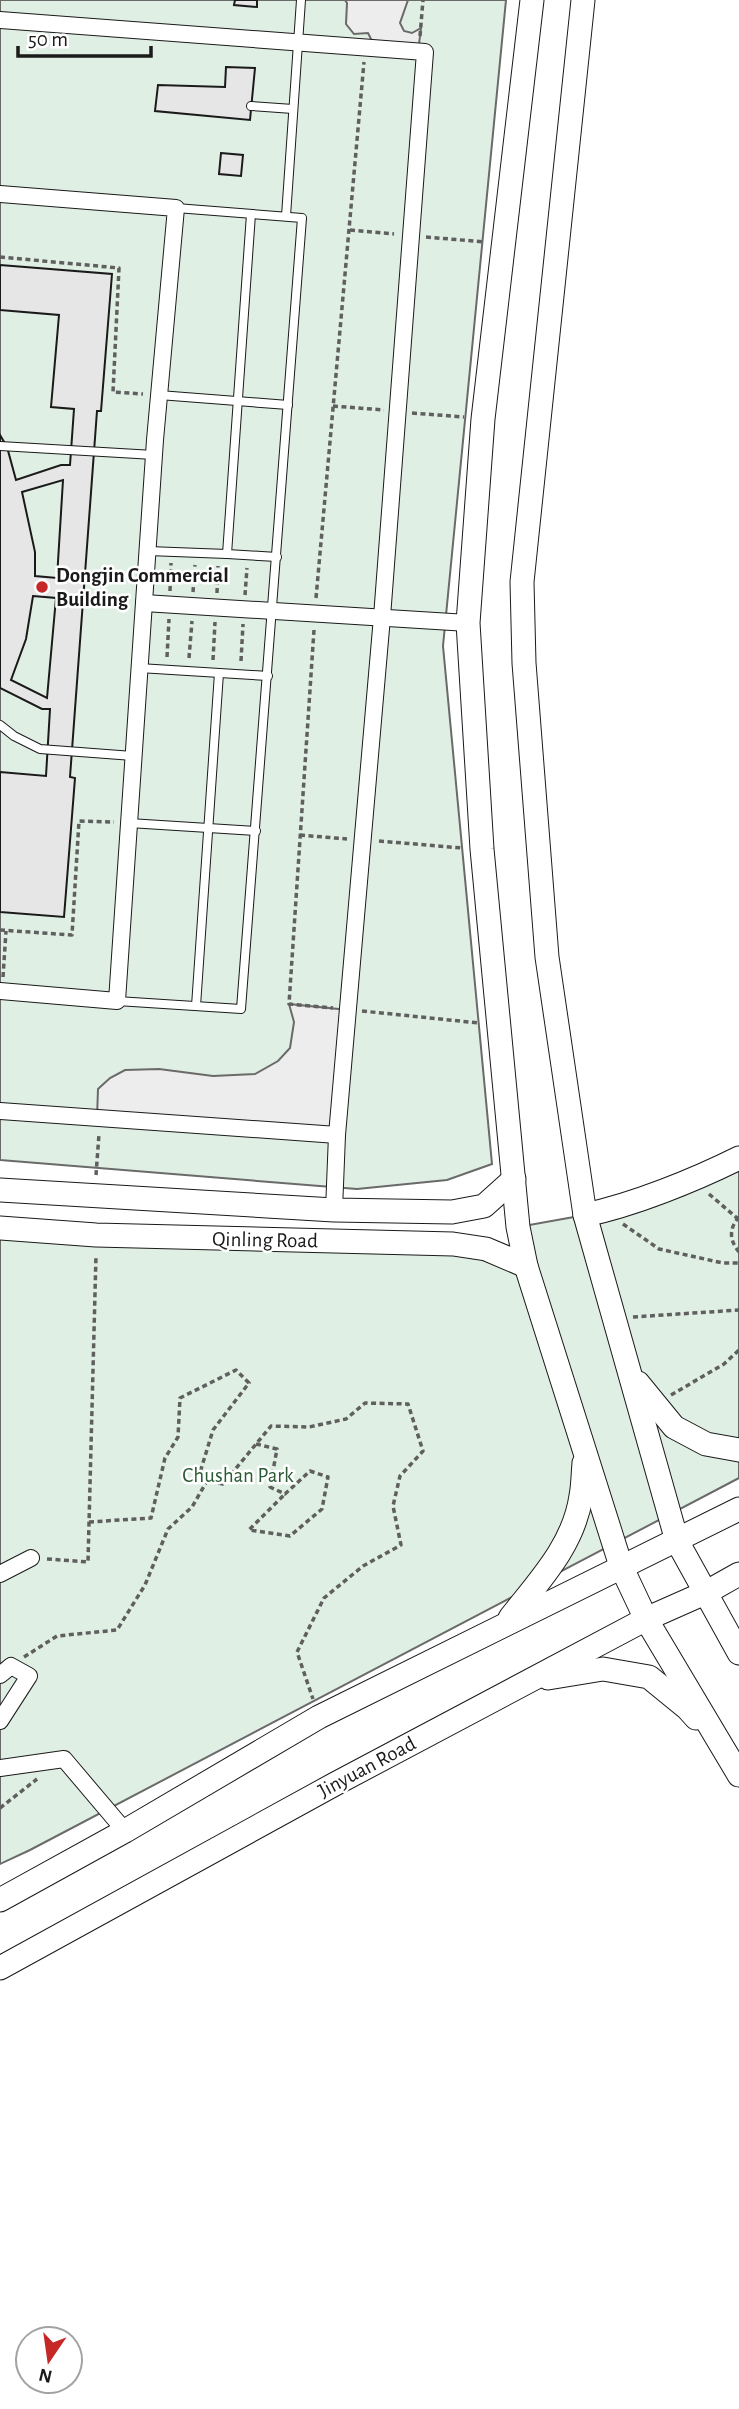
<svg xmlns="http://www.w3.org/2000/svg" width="739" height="2409" viewBox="0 0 739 2409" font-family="'Alegreya Sans',sans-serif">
<rect width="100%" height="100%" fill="#fff"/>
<g fill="#e0efe3" stroke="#6a6a6a" stroke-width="2">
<path d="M0,0H506L443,646L492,1164L447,1180L357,1189L0,1160Z"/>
<path d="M739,1158V1478L30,1850L0,1864V1228L453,1244L526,1265L518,1227L585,1215Z"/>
</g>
<g fill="#ededed" stroke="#6a6a6a" stroke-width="2">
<path d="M345,0H408L400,23L404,31L412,33L421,28L418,52L376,49L368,33L354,34L346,24L347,3Z"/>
<path d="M289,1004L348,1010L337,1135L97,1118L98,1089L110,1078L125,1070L159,1069L213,1076L255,1074L278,1061L290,1048L294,1022Z"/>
</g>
<g fill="#e6e6e6" stroke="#1a1a1a" stroke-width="2" fill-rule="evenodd">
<path d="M235,0H257V7L234,5Z"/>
<path d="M226,67L255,68L250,120L155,111L158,85L225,87Z"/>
<path d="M221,153L243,155L241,176L219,174Z"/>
<path d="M0,265L112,274L101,411H97L70,777L75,778L64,917L0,912V772L46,776L50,709H42L0,688V435L7,447L16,480L61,465H70L74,409L51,407L59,315L0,310ZM63,480L57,578L35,576V552L22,492ZM33,596L56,598L47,698L11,680L26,639Z"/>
</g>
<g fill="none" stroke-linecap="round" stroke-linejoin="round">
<g stroke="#1a1a1a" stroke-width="10">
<g id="lane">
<path d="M251,106L293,109"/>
<path d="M286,216L301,0"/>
<path d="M159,395L288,405"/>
<path d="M0,446L154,455"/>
<path d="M148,551L227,554L251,214"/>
<path d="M227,554L277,557"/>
<path d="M139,668L268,676"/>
<path d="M0,725L14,736L40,749L133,756"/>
<path d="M129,823L256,831"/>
<path d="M117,1001L241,1009L302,218L176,208"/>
<path d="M196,1006L219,673"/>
</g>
</g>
<g stroke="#1a1a1a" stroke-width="18">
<g id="street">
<path d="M0,20L425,52L382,617L337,1135L334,1210"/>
<path d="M0,194L176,208L155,440L117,1001L0,991"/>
<path d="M144,603L468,623"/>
<path d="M0,1111L337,1135"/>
<path d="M0,1574L31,1558"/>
<path d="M0,1675L11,1666L29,1676L0,1721"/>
<path d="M0,1768L64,1759L125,1831"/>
</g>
</g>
<g stroke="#1a1a1a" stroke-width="25">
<g id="secondary">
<path d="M532,0L483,419L468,623L482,849L518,1227L526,1266L621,1566L646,1619L739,1775"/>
<path d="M583,0L522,582L524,663L547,957L585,1215L677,1541L739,1653"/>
<path d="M0,1190L334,1210L452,1212L484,1206L514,1179"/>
<path d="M585,1215C633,1205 695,1180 739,1158"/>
<path d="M0,1228L96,1235L453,1244L486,1249L526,1266"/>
<path d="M638,1383L674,1427L706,1444L739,1450"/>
<path d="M510,1618C539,1581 574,1545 581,1496C583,1486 583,1474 584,1463"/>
<path d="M548,1678L603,1669L649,1677L687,1708L696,1718"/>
<path d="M0,1900L125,1831L319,1717L739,1509"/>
<path d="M0,1968L335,1784L646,1619L707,1592L739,1574"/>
</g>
</g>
<g stroke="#5f5f5f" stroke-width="3.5" stroke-dasharray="5 3.5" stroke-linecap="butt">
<path d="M420,36L423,0"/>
<path d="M350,230L394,234"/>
<path d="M426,237L485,242"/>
<path d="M0,257L119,268L113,392L143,394"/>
<path d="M333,406L384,410"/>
<path d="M412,413L464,417"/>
<path d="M170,591L171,563"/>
<path d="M193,592L195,565"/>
<path d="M217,593L218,566"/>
<path d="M245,595L247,568"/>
<path d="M316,598L364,62"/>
<path d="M314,630L289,1004L333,1008"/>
<path d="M167,657L169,619"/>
<path d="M189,658L192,621"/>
<path d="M213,660L215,622"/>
<path d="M241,661L243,624"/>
<path d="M300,835L347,839"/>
<path d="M379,841L462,848"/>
<path d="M0,930L72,935L79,821L114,822"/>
<path d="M3,977L6,931"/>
<path d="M362,1011L479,1023"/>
<path d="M96,1175L99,1134"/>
<path d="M709,1194L737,1218"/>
<path d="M739,1217C729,1228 729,1240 739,1252"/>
<path d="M623,1224L659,1249L723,1263H739"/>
<path d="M633,1317L739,1310"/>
<path d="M671,1395L724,1364L739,1350"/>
<path d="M256,1444L277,1449L270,1487L285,1494L310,1471L328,1477L322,1509L290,1536L249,1530L285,1494"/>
<path d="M89,1522L151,1518L165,1458L178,1437L180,1398L236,1370L249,1383L213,1430L198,1479L223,1484L271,1426L309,1427L346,1419L365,1403L408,1404L423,1451L400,1476L393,1506L401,1545L363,1566L324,1598L297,1652L313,1699"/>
<path d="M47,1559L88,1562L96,1255"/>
<path d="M24,1657L57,1636L117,1630L145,1585L168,1529L192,1507L207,1481"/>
<path d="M0,1808L37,1779"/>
</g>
<use href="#lane" stroke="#fff" stroke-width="8"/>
<use href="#street" stroke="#fff" stroke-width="16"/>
<use href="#secondary" stroke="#fff" stroke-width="23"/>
</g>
<circle fill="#c62828" stroke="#fff" stroke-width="2.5" cx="42" cy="587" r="7"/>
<g text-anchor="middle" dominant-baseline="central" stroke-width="5" stroke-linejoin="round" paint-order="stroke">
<g font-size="21" font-weight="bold" fill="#1a1a1a" stroke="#fff" text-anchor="start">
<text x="56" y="575">Dongjin Commercial<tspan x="56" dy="24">Building</tspan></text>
</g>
<g font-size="21" fill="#1a1a1a" stroke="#fff">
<text transform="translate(265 1240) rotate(1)">Qinling Road</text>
<text transform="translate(367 1767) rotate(-28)">Jinyuan Road</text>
</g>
<g font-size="21" fill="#2b5a34" stroke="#fff">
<text x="238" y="1475">Chushan Park</text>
</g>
</g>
<g transform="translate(49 2360) rotate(193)"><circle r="33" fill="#ffffff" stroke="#a3a3a3" stroke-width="2"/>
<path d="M0-5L12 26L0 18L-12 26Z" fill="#c62828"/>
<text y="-10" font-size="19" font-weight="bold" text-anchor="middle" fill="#1a1a1a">N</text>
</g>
<path d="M18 46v10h133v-10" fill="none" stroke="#1a1a1a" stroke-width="3.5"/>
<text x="28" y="46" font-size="21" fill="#1a1a1a" stroke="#ffffff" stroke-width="5" paint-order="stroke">50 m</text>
</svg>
